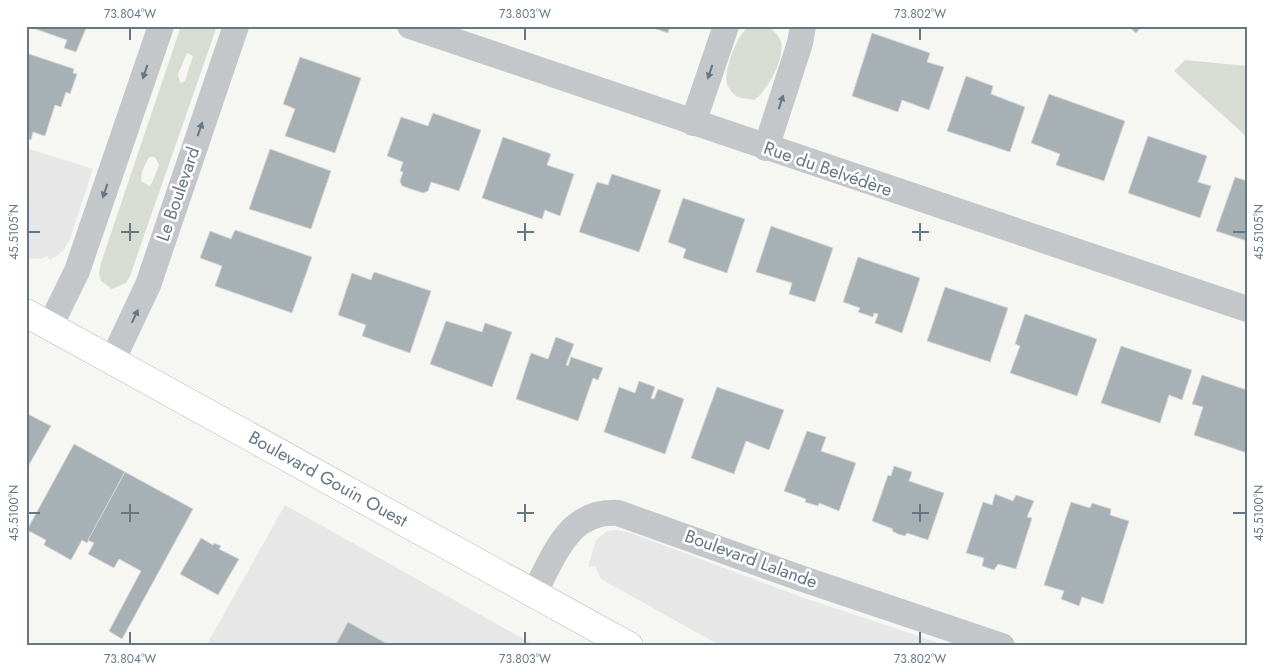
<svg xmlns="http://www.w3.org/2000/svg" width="1273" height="672" viewBox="0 0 1273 672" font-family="Jost,sans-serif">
<rect width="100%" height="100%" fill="#f6f6f2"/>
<g fill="#e6e7e6">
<path d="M26,148L93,169L69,241L63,251L50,260L47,256L40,259L26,258Z"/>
<path d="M285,505L536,646H206Z"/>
<path d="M617,530L628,532L807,599L948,646H721L601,579L595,566L588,567L596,540L607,531Z"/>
</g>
<g fill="#d7ddd3" fill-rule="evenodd">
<path d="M181,26H217L130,276L126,283L112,289L101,281L99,273L101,263ZM187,53L193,56L185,81L180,83L178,74ZM149,157H155L159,165L152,183L149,186L141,181L142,171Z"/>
<path d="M750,26L769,27C774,31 779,35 781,42C785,58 768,91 754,100L737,97C733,93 729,90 727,84C723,71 738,32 750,26Z"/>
<path d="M1185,60L1247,66V137L1174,71Z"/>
</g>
<g fill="#a7b0b5" stroke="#d7d7d5">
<path d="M27,26H87L76,52L64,48L67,40Z"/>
<path d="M647,26H670L668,33Z"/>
<path d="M1128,26H1142L1136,33Z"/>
<path d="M872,33L930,53L927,62L944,67L929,110L902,100L898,112L852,96Z"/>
<path d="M26,53L74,69L73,73L77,74L70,94L66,92L61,107L55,105L45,136L33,132L31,140L26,138Z"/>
<path d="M300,57L361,78L335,153L285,136L295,109L283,104Z"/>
<path d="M966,76L993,86L991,94L1025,107L1010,152L947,131Z"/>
<path d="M1049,94L1125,121L1104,181L1056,165L1060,154L1031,143Z"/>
<path d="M433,113L481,130L459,191L431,182L428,191L423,193L402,186L400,181L403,172L400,171L403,162L387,156L401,117L428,126Z"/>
<path d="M1148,136L1207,156L1198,182L1211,186L1200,218L1128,193Z"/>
<path d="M503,137L551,154L547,165L574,174L560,216L545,210L542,219L482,198Z"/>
<path d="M270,149L331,171L311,229L249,209Z"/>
<path d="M612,174L661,190L639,252L579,232L597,182L608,185Z"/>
<path d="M1235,177L1247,181V241L1216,231Z"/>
<path d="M683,198L745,219L727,273L683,258L686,249L668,242Z"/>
<path d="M771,226L833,248L815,302L789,294L792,283L756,272Z"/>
<path d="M235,230L312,257L292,313L215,286L222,266L200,258L210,231L231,239Z"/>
<path d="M858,257L920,278L902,333L875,323L878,314L874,313L873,317L858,312L860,308L843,302Z"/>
<path d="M374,272L431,291L410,353L362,336L366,325L338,315L352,273L371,280Z"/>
<path d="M945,287L1008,308L990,362L927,341Z"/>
<path d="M1025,314L1097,339L1077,396L1010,373L1020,346L1015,344Z"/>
<path d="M446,321L482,332L485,323L512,332L492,387L430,364Z"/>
<path d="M556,337L574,344L566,365L568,366L571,357L603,368L598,380L593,378L578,421L516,399L531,353L548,359Z"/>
<path d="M1121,346L1192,370L1182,400L1169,395L1160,423L1101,403Z"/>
<path d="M1202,375L1247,390V453L1194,435L1203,407L1192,404Z"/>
<path d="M639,381L655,387L651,398L654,399L658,389L684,399L665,454L604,432L619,387L635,393Z"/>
<path d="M717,387L784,410L769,450L746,441L734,474L691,458Z"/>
<path d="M26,413L51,426L26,470Z"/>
<path d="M807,431L826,437L821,451L856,463L839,511L819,503L818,506L805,502L806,499L784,491Z"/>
<path d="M74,444L125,472L87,543L82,540L71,560L44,545L46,540L27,530Z"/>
<path d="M894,466L912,472L909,481L944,493L928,540L907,533L905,536L898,534L892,531L893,529L872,521L888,475L891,476Z"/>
<path d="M125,472L193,509L122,639L109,631L141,571L119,559L114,568L88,554L94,543L88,540Z"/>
<path d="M995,494L1013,501L1016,495L1034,501L1027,517L1032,518L1016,569L998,564L994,570L982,566L984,558L966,553L983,502L992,505Z"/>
<path d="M1071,502L1090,508L1092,503L1111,509L1110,515L1129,521L1103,604L1082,597L1079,606L1061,599L1064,591L1044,585Z"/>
<path d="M201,538L213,545L214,543L221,546L219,549L239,559L218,595L180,574Z"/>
<path d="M348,622L391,646H335Z"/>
</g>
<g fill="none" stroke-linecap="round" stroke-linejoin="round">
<g stroke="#b3b9bd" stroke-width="29">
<path id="secondary" d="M26,313L629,646"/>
</g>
<g stroke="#c3c7ca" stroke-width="26">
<path d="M410,26L1247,309"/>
<path d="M693,123L726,26"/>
<path d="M766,148L800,43L803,26"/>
<path d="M50,326L77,271L161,26"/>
<path d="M113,359L148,285L236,26"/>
<path d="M534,593C555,555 568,510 618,513L800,578L1002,646"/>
</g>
<use href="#secondary" stroke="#fff" stroke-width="28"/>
</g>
<defs><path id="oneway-solid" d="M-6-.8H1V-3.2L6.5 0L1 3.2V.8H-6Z" transform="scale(1.25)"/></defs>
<g fill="#657783">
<use href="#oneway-solid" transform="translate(145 72) rotate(109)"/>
<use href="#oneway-solid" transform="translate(710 72) rotate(109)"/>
<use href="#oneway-solid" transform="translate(781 102) rotate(-72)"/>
<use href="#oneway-solid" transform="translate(200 129) rotate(-71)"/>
<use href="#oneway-solid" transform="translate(105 191) rotate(109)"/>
<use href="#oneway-solid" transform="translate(135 316) rotate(-65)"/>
</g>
<path fill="none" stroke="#657783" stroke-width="2" d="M130,28V40M525,28V40M920,28V40M130,223V241M525,223V241M920,223V241M28,232H40M121,232H139M517,232H534M912,232H929M1233,232H1246M130,504V522M525,504V522M920,504V522M28,513H40M121,513H139M517,513H534M912,513H929M1233,513H1246M130,632V644M525,632V644M920,632V644"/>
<g text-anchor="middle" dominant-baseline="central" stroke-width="5" stroke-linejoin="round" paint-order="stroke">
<g font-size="18" fill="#657783" stroke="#fff">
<text transform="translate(828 169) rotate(19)">Rue du Belvédère</text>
<text transform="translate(178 194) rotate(-71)">Le Boulevard</text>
<text transform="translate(328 479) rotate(29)">Boulevard Gouin Ouest</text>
<text transform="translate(751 559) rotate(20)">Boulevard Lalande</text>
</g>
</g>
<rect width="1273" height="672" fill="none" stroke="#ffffff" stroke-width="55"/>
<rect x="28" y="28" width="1218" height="616" fill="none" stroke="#657783" stroke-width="2"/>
<g font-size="12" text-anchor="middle" fill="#657783">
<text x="130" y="18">73.804°W</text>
<text x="525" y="18">73.803°W</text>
<text x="920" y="18">73.802°W</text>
<text transform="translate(14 232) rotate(-90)" y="4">45.5105°N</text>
<text transform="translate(1259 232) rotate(-90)" y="4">45.5105°N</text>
<text transform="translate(14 513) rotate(-90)" y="4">45.5100°N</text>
<text transform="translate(1259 513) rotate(-90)" y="4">45.5100°N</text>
<text x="130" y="663">73.804°W</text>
<text x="525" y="663">73.803°W</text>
<text x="920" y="663">73.802°W</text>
</g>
</svg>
